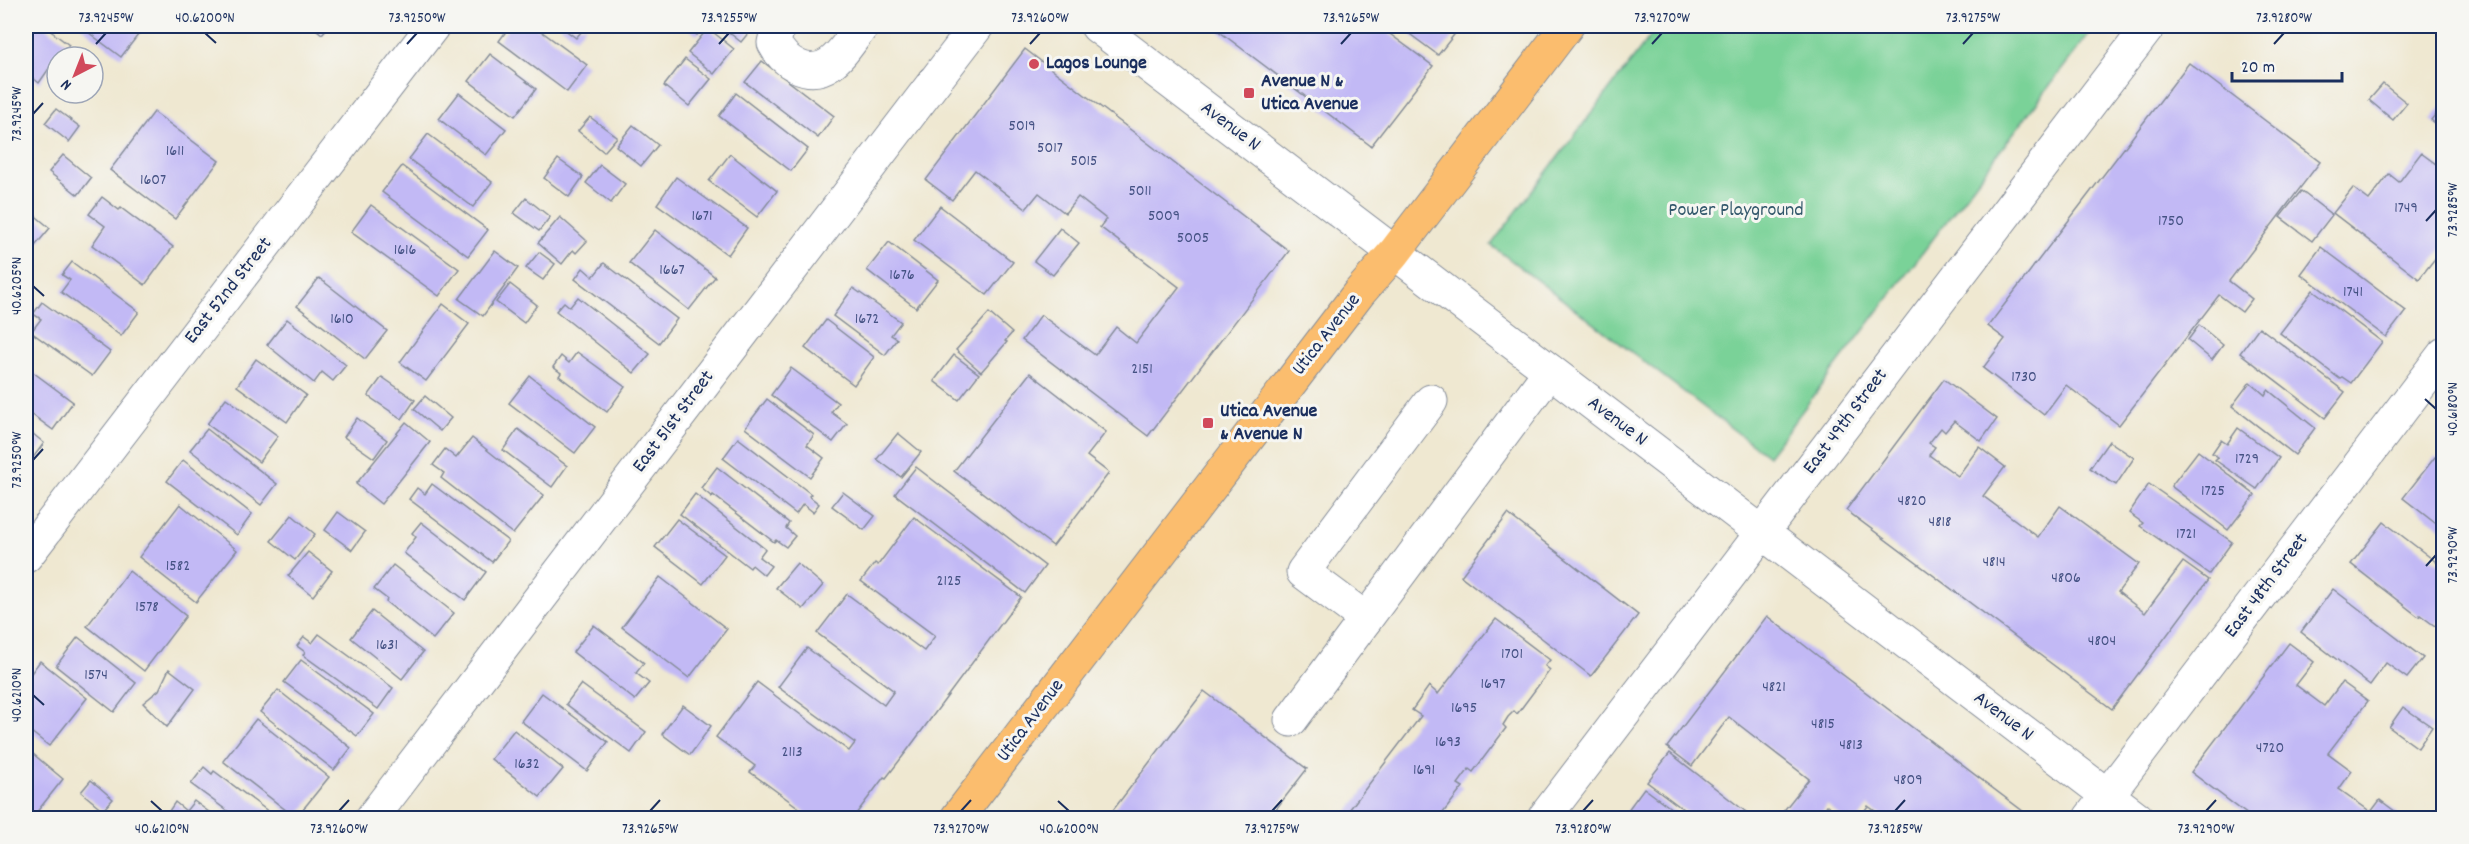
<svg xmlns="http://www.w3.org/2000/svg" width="2469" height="844" viewBox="0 0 2469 844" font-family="Dekko,sans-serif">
<rect width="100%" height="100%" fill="#f6f6f2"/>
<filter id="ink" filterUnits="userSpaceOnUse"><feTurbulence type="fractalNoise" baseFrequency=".0167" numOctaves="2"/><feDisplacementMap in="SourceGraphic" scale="12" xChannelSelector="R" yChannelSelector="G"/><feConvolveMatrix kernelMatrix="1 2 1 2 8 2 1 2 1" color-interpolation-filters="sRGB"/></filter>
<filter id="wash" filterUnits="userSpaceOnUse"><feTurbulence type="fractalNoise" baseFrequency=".008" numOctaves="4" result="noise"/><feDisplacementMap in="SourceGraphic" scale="24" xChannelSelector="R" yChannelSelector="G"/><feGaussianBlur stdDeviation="1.35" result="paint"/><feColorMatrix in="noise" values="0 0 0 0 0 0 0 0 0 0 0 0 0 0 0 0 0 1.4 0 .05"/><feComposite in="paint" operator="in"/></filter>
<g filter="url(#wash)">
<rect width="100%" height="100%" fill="#efe8d1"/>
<path fill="#7ad298" stroke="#4a807b" stroke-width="1.5" d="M1658,26H2095L1768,456L1491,245Z"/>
<g id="blocks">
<g fill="#c2b9f5">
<path d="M26,26H44L69,45L57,57L39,83L26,72Z"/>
<path d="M80,26H145L121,57Z"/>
<path d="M312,26H329L322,34Z"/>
<path d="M510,26H534L587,65L567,92L499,41Z"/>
<path d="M560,26H586L576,38Z"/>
<path d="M685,26H705L697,35Z"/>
<path d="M723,26H754L741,42L722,27Z"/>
<path d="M1212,26H1379L1433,66L1371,146Z"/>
<path d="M1399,26H1461L1438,55Z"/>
<path d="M708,28L734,49L714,74L688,53Z"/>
<path d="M1025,49L1289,251L1148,436L1022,340L1041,315L1095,355L1116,327L1136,343L1179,287L1100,227L1106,219L1078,197L1065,213L1039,193L1026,209L975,170L952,200L926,180Z"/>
<path d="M490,54L536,89L515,116L469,81Z"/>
<path d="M685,59L711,79L689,106L664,86Z"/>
<path d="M762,61L834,116L818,138L745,82Z"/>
<path d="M2189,63L2320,162L2229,281L2252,299L2242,312L2219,295L2119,425L2066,385L2044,415L1983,368L2005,339L1988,326Z"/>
<path d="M2383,84L2407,103L2393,120L2369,100Z"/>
<path d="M26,87L33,93L26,102Z"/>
<path d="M459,93L506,129L486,155L439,119Z"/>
<path d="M736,93L808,149L791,171L719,116Z"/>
<path d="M2444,104V130L2431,120Z"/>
<path d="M56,109L80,127L69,142L45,123Z"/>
<path d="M154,112L219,161L175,219L110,170Z"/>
<path d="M590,117L617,137L604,152L578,131Z"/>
<path d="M633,125L658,145L641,166L616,146Z"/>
<path d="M428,134L492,182L473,207L409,159Z"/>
<path d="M2421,153L2444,170V247L2419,279L2333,213L2353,188L2369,200L2389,174L2399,182Z"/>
<path d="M730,154L777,191L757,217L709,181Z"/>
<path d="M63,155L91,178L78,195L49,172Z"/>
<path d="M558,159L583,177L569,197L544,178Z"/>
<path d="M600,165L625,184L611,203L586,183Z"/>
<path d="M402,166L488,230L468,256L382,192Z"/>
<path d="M676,177L747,228L728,255L657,204Z"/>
<path d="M26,181L32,187L26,194Z"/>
<path d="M2301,191L2332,215L2312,241L2280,217Z"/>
<path d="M102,197L119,210L121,208L173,247L145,285L92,245L105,226L89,214Z"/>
<path d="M526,198L550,217L539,231L514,213Z"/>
<path d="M371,205L459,269L439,296L351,232Z"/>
<path d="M940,206L1013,262L987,295L914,240Z"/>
<path d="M26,208L50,228L30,252L26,248Z"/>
<path d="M560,217L587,241L576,253L573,250L562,264L538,243Z"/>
<path d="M1060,228L1079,243L1053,275L1034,261Z"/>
<path d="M655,230L715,277L689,310L629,263Z"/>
<path d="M889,242L938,280L916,308L867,270Z"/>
<path d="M2321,247L2406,311L2386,337L2301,274Z"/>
<path d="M495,251L518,268L483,316L459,299Z"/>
<path d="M539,252L555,264L543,280L526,268Z"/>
<path d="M72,262L139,312L121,336L61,292L70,280L62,275Z"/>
<path d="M604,263L677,319L659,343L575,279L583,268L593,277Z"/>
<path d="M319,278L387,331L365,359L297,306Z"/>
<path d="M510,284L537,305L524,323L496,302Z"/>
<path d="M853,288L901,322L891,335L897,339L885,355L833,316Z"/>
<path d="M2313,290L2382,342L2351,383L2342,377L2340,379L2280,333Z"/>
<path d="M578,297L650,354L634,373L556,311L564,302L570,307Z"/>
<path d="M42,302L110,352L92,376L31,332L41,319L33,314Z"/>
<path d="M443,304L469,324L426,381L400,362Z"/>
<path d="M989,313L1012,333L1005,341L1007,342L981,372L956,350Z"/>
<path d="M287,319L346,365L333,381L322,372L314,383L267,345Z"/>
<path d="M826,320L874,357L854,385L805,348Z"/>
<path d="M2199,325L2223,345L2212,360L2188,340Z"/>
<path d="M2259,327L2345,392L2325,418L2240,353Z"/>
<path d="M577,352L625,387L607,412L559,376L561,373L553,367L561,356L569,363Z"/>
<path d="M954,355L979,374L959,400L934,381Z"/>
<path d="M256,359L306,395L287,422L237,386Z"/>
<path d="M26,367L73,402L53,430L26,410Z"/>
<path d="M791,368L838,403L831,412L847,424L833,442L771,395Z"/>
<path d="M1030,373L1106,432L1087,456L1109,473L1053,546L954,471Z"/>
<path d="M530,376L595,427L575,453L509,403Z"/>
<path d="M382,377L415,400L402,419L368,396Z"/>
<path d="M1944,379L1997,419L1981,441L1954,421L1945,432L1941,428L1929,443L1935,447L1929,455L1958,476L1979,447L2005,467L1983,496L2038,537L2060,506L2139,564L2118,592L2145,613L2183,562L2208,580L2112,709L1846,510Z"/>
<path d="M2250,382L2265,395L2268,390L2315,428L2295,455L2232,406Z"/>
<path d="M425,396L451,418L440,431L414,409Z"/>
<path d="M226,398L278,436L259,462L207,424Z"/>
<path d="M767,399L814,435L807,445L824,458L810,477L745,428Z"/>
<path d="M357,418L387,440L374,458L344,437Z"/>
<path d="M406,422L430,442L381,504L356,484Z"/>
<path d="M26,428L44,443L26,467Z"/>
<path d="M2238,428L2279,458L2257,489L2215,460L2218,457L2212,453L2221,440L2227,444Z"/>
<path d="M207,429L277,484L261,505L190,450Z"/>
<path d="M518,429L567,466L552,487L503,450Z"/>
<path d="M898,433L921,452L901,477L877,459Z"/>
<path d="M472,438L544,495L513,534L441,478L444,473L433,465L445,449L456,458Z"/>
<path d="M738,438L811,494L809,496L819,504L813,512L803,504L796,514L723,458Z"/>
<path d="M2109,441L2134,458L2116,485L2090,468Z"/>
<path d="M2198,451L2255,495L2228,530L2171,486Z"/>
<path d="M2435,457L2444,464V530L2403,498Z"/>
<path d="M183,460L252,514L237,535L167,481Z"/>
<path d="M717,467L789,523L786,528L795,536L786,547L776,540L774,542L713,495L712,497L701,488Z"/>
<path d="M916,467L1045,566L1025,593L895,494Z"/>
<path d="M432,484L508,541L492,562L409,499L417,488L425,494Z"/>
<path d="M2149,484L2232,542L2209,574L2140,526L2143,523L2129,513Z"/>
<path d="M843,492L875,516L864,530L832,506Z"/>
<path d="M695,494L765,549L759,557L771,566L764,575L752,565L750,568L680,514Z"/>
<path d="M180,504L237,550L196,602L139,557Z"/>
<path d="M338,512L365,532L352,550L325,530Z"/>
<path d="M1508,514L1638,615L1591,676L1461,576Z"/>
<path d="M292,515L315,534L295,560L271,541Z"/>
<path d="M914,517L1021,597L906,752L886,778L884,777L853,818H813L750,772L755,766L716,737L757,682L849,751L855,743L778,687L807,648L884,705L894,691L817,633L847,594L924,651L935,636L861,581L875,563L878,565Z"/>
<path d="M677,519L725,555L703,584L655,547Z"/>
<path d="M421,522L486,572L465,600L404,553L416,537L412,533Z"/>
<path d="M2384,522L2444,568V614L2435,626L2420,615L2419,617L2351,564Z"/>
<path d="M308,552L332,571L313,596L288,576Z"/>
<path d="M797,563L823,585L803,609L776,588Z"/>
<path d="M393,565L454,613L433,639L386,602L387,599L374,589Z"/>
<path d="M129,571L186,616L144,671L87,626Z"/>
<path d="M660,577L727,629L689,678L622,627Z"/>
<path d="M2333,589L2423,658L2407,678L2386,663L2370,685L2301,632Z"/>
<path d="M372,611L423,652L402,679L351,638Z"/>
<path d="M1767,616L1818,656L2032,818H1885L1868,806L1859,818H1844L1827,805L1817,818H1778L1809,779L1729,717L1692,766L1667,747Z"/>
<path d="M1496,619L1550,660L1545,666L1550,670L1517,714L1514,711L1508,717L1503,725L1506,728L1473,772L1469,769L1458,784L1463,787L1439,818H1343L1421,716L1412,710L1429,686L1438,694Z"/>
<path d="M594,625L644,663L636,673L649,683L635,700L573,652Z"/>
<path d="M319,634L393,688L378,709L303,655L305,652L297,646L304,637L312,643Z"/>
<path d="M78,637L136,683L114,712L56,666Z"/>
<path d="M2289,643L2314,662L2296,685L2324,706L2342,682L2368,701L2328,753L2352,771L2339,789L2371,812L2380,800L2404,818H2252L2191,772Z"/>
<path d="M301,660L374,714L357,736L284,682Z"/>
<path d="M40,661L87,698L49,746L26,728V680Z"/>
<path d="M169,669L195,689L167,727L143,703L159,690Z"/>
<path d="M581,684L646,732L631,753L566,704Z"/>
<path d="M278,690L351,748L334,770L260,712Z"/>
<path d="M1204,691L1307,769L1269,818H1107Z"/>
<path d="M542,693L608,742L587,771L521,721Z"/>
<path d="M683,705L711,726L690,755L662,734Z"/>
<path d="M2403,707L2432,727L2418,748L2389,727Z"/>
<path d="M256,719L329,777L296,818L223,761Z"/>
<path d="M514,730L563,769L540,797L491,759Z"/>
<path d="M26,748L63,779L32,818H26Z"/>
<path d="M1670,753L1750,815L1747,818H1695L1647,782Z"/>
<path d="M204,767L212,774L214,771L277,818H237L191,784Z"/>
<path d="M91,780L113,799L103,810L81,792Z"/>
<path d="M1644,788L1684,818H1622Z"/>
<path d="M194,801L217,818H179L169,811L175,802L186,811Z"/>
</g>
</g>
</g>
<g filter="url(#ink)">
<use href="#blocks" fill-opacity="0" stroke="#858c98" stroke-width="1.5"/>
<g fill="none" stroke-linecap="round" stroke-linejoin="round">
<g stroke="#858c98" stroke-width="35">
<g id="minor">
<path d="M778,26L774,43C779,53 787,61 797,66C829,81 845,47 862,26"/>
<path d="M1097,26L2137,818"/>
<path d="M26,556L433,26"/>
<path d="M1366,619L1303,572L1431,401"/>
<path d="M1291,720L1550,371"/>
<path d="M372,818L977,26"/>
<path d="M1544,818L2149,26"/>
<path d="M2090,818L2444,354"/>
</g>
</g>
<g stroke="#858c98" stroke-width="35">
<path id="major" d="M957,818L1359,293L1395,252L1567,26"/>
</g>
<use href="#minor" stroke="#fff" stroke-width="33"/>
<use href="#major" stroke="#fbbd6e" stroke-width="33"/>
</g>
</g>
<path fill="none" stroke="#1b2f5e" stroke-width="2" d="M205,33L216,43M96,44L106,33M407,44L417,33M719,44L729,33M1030,44L1040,33M1341,44L1351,33M1652,44L1662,33M1963,44L1973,33M2274,44L2284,33M33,114L43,103M2426,221L2436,210M33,286L44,296M2425,399L2436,409M33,460L43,449M2426,566L2436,555M33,695L44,705M151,801L162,811M1058,801L1069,811M339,811L349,800M650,811L660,800M961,811L971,800M1272,811L1282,800M1583,811L1593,800M1895,811L1905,800M2206,811L2216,800"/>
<g fill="#d1495b" stroke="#f6f6f2" stroke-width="2">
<circle cx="1034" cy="64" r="6"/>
<rect x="1243" y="87" width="12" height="12" rx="3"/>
<rect x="1202" y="417" width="12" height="12" rx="3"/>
</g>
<g text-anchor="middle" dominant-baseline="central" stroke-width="6" stroke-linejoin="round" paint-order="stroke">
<g font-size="16" fill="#455284">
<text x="1022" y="126">5019</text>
<text x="1050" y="148">5017</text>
<text x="175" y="151">1611</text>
<text x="1084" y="161">5015</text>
<text x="153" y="180">1607</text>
<text x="1140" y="191">5011</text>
<text x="2406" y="208">1749</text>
<text x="702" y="216">1671</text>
<text x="1164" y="216">5009</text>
<text x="2171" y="221">1750</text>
<text x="1193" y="238">5005</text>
<text x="405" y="250">1616</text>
<text x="672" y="270">1667</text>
<text x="902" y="275">1676</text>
<text x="2353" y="292">1741</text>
<text x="342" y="319">1610</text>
<text x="867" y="319">1672</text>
<text x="1142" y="369">2151</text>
<text x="2024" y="377">1730</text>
<text x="2247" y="459">1729</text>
<text x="2213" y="491">1725</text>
<text x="1912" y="501">4820</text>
<text x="1940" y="522">4818</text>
<text x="2186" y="534">1721</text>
<text x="1994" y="562">4814</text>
<text x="178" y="566">1582</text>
<text x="2066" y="578">4806</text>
<text x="949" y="581">2125</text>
<text x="147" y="607">1578</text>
<text x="2102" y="641">4804</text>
<text x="387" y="645">1631</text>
<text x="1512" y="654">1701</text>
<text x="96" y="675">1574</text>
<text x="1493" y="684">1697</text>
<text x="1774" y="687">4821</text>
<text x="1464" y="708">1695</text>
<text x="1823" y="724">4815</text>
<text x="1448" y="742">1693</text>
<text x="1851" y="745">4813</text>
<text x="2270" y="748">4720</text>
<text x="792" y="752">2113</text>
<text x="527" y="764">1632</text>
<text x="1424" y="770">1691</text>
<text x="1908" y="780">4809</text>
</g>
<g font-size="20" font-weight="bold" fill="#1b2f5e" stroke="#f6f6f2" text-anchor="start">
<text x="1046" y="64">Lagos Lounge</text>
<text x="1261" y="82">Avenue N &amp;<tspan x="1261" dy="23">Utica Avenue</tspan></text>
<text x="1220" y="412">Utica Avenue<tspan x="1220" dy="23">&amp; Avenue N</tspan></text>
</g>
<g font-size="20" fill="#1b2f5e" stroke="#f6f6f2">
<text transform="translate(1230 127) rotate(37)">Avenue N</text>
<text transform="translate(229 291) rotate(-52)">East 52nd Street</text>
<text transform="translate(1327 335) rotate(-52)">Utica Avenue</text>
<text transform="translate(674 422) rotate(-53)">East 51st Street</text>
<text transform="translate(1617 422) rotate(37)">Avenue N</text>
<text transform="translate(1846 422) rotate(-53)">East 49th Street</text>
<text transform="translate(2267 586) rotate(-53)">East 48th Street</text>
<text transform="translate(2003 717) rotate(37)">Avenue N</text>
<text transform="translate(1031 721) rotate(-53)">Utica Avenue</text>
</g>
<g font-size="20" fill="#33586c" stroke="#f6f6f2">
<text x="1736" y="211">Power Playground</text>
</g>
</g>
<rect width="2469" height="844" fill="none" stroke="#f6f6f2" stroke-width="66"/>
<g transform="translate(75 75) rotate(222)"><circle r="28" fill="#f6f6f2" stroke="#9ea6b7" stroke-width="1.5"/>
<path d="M0-4.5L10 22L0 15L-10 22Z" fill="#d1495b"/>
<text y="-9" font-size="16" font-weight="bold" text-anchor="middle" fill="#1b2f5e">N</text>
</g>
<path d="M2232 72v9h110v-9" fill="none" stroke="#1b2f5e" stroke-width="3"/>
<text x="2241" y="72" font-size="18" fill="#1b2f5e" stroke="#f6f6f2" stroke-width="4.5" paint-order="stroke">20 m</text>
<rect x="33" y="33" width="2403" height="778" fill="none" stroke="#1b2f5e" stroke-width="2"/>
<g font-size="15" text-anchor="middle" fill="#1b2f5e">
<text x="106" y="22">73.9245°W</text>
<text x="205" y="22">40.6200°N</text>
<text x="417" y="22">73.9250°W</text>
<text x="729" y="22">73.9255°W</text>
<text x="1040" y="22">73.9260°W</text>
<text x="1351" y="22">73.9265°W</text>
<text x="1662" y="22">73.9270°W</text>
<text x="1973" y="22">73.9275°W</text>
<text x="2284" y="22">73.9280°W</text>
<text transform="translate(16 114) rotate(-90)" y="5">73.9245°W</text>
<text transform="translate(2452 210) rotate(-90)" y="5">73.9285°W</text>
<text transform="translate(16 286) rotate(-90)" y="5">40.6205°N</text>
<text transform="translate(2452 409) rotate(-90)" y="5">40.6180°N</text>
<text transform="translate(16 460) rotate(-90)" y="5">73.9250°W</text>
<text transform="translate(2452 555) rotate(-90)" y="5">73.9290°W</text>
<text transform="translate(16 695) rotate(-90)" y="5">40.6210°N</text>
<text x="162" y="833">40.6210°N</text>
<text x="339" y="833">73.9260°W</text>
<text x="650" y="833">73.9265°W</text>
<text x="961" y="833">73.9270°W</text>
<text x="1069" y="833">40.6200°N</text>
<text x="1272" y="833">73.9275°W</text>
<text x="1583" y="833">73.9280°W</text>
<text x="1895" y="833">73.9285°W</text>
<text x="2206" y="833">73.9290°W</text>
</g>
</svg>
